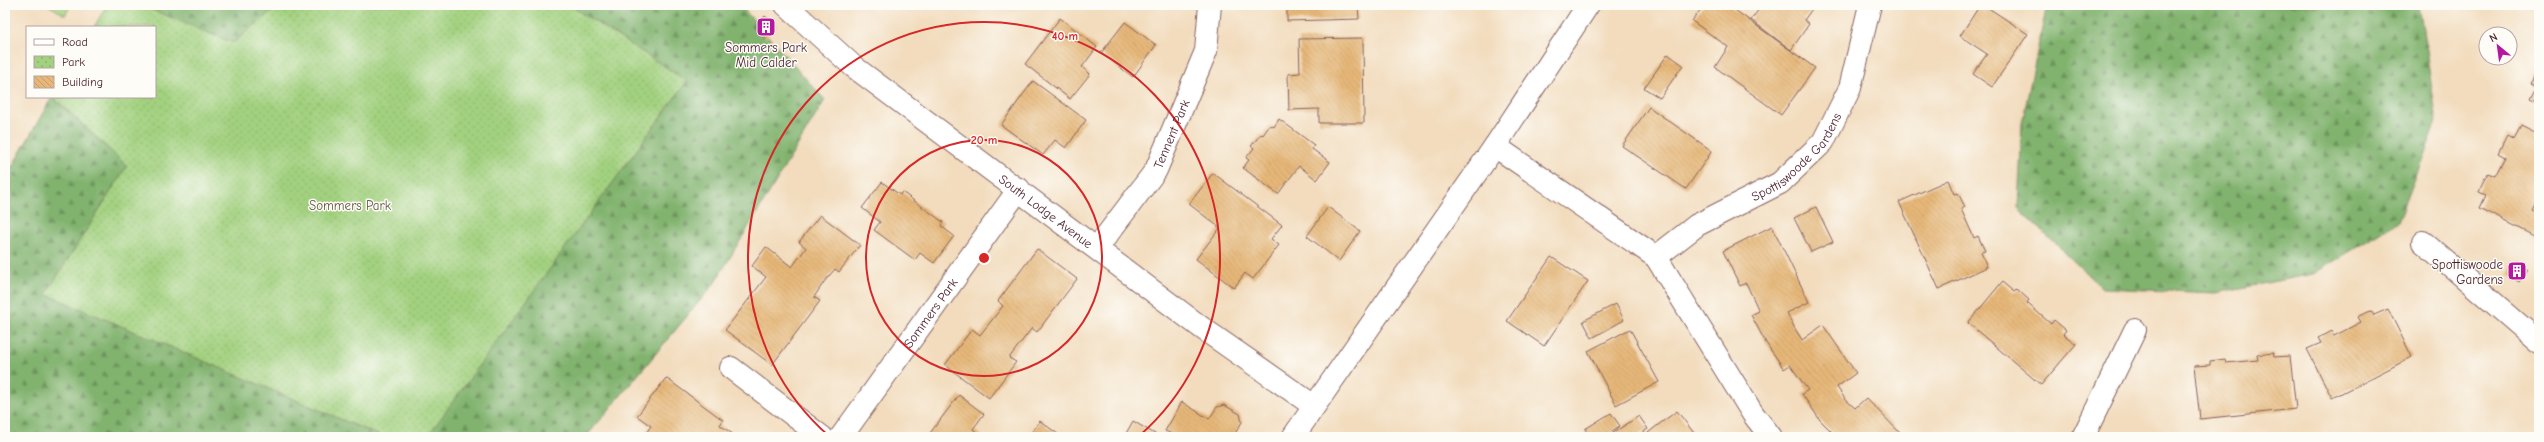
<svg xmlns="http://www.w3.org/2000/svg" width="2544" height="442" viewBox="0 0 2544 442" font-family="'Comic Neue',sans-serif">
<defs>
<pattern id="forest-firs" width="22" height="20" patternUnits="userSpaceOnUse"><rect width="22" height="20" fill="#81b36e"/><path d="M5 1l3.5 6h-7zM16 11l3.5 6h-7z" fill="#6c915b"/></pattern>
<pattern id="park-dots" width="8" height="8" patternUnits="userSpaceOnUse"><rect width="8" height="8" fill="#a2d17f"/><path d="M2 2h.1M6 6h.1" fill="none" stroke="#8db36e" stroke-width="1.8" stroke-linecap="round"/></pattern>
<pattern id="building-back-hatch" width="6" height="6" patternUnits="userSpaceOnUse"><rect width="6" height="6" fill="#e6b778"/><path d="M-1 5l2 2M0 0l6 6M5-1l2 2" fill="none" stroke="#c79d68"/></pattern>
</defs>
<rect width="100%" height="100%" fill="#fdfcf7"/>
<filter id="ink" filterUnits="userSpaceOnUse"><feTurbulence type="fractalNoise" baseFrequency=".025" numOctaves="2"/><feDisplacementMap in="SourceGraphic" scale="8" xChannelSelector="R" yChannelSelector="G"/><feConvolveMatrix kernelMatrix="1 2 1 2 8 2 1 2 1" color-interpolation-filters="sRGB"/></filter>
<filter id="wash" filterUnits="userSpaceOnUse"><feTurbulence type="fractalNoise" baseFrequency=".012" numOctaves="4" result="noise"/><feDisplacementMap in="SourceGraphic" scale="16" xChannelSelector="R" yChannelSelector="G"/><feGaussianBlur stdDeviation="0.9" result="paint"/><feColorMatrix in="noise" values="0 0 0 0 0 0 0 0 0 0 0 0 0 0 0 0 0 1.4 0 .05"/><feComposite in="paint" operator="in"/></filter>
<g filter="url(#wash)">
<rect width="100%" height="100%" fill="#f2dcbd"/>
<path fill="#a2d17f" stroke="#767855" d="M48,5H71L65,15Z"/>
<g fill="url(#forest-firs)" stroke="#66694c">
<path d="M140,5H279L233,43Z"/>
<path d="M569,5H740L825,100L714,284L586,437H427L687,81Z"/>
<path d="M2047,5H2419L2437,122L2398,222L2313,274L2215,293L2102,288L2018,208L2022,123Z"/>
<path d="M52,97L127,166L46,294L383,437H5V179Z"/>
</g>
<path fill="url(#park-dots)" stroke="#767855" d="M107,5H140L233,43L279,5H569L687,81L427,437H383L46,294L127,166L53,97H155V27H94Z"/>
<g id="blocks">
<g fill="url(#building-back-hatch)">
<path d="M1287,5H1358L1359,19L1287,21Z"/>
<path d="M1704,5H1728L1815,68L1781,115L1715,67L1728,47L1692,21Z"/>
<path d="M1762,5H1815L1804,20L1809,24L1791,50L1751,20Z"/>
<path d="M1980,5H1984L2028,34L1992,87L1973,74L1987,54L1960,36Z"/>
<path d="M765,16L776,26L766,38L755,28Z"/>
<path d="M1060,18L1097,47L1082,67L1090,74L1070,99L1025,64Z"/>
<path d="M1125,22L1156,45L1133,77L1101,53Z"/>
<path d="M1363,38L1364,123H1319V109L1289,110L1288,74L1300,73L1299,39Z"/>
<path d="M1668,54L1683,65L1660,98L1644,88Z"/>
<path d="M2539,66V103L2531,99L2537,87L2531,83Z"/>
<path d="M1033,81L1086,120L1066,148L1055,140L1043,155L1001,125Z"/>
<path d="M1649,107L1712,151L1686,189L1622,146Z"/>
<path d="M1279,119L1314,145L1312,149L1330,162L1317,180L1299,166L1278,194L1243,168L1249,160L1246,158L1254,148L1251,146L1261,134L1263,135L1270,125L1274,127Z"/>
<path d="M2521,126L2539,135V200L2533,211L2539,214V238L2479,208L2485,195L2478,192L2485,178L2488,173L2495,176L2505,157L2498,153L2507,135L2514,139Z"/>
<path d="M1213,173L1282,225L1271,239L1279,245L1253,279L1245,273L1234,288L1196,259L1220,228L1189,204Z"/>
<path d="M1948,180L1954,194L1958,193L1965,207L1961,209L1974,238L1978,236L1985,251L1981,252L1987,267L1939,289L1899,202Z"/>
<path d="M882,182L900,195L902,192L943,222L941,226L954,236L934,263L920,253L915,260L874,230L880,222L862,208Z"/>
<path d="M1328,207L1360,231L1339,261L1307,236Z"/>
<path d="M1816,207L1833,242L1811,252L1794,218Z"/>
<path d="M820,215L860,245L839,272L835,269L824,282L814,297L820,301L772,365L725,330L766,277L752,266L766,247L792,267L806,248L799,242Z"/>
<path d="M1772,226L1809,302L1787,313L1794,327L1802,340L1823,325L1856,373L1837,387L1845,399L1855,408L1866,398L1904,437H1837L1820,420L1802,394L1808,390L1790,365L1784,369L1766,343L1751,315L1759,311L1746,283L1740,286L1723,251Z"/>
<path d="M1037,249L1077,279L1037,332L1032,328L1009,358L1016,362L989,398L945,365L972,329L980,335L1003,306L998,301Z"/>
<path d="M1551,257L1588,281L1544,346L1507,321Z"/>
<path d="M2515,261L2528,269L2519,282L2507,274Z"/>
<path d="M2002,282L2014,292L2017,289L2029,300L2027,303L2051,324L2054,320L2066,330L2063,334L2076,344L2041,385L1968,323Z"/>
<path d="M1616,304L1624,320L1592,338L1583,321Z"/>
<path d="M2388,309L2412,357L2332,398L2307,349L2321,343L2318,338L2331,331L2334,336L2361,322L2358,317L2368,312L2372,311L2374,315Z"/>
<path d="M1630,329L1659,382L1616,405L1588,351Z"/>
<path d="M2273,353L2274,357L2290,356L2296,409L2200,419L2194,366L2210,365V361L2225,359L2226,363L2258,360L2257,355Z"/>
<path d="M666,378L723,420L720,425L737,437H643L651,426L637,416Z"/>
<path d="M959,395L984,414L973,429L983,437H927Z"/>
<path d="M1182,402L1209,419L1217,407L1224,405L1240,414L1242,422L1233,437H1171L1172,434L1165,431Z"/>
<path d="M1677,411L1697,437H1643L1658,425Z"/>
<path d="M1611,413L1620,426L1602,437H1590L1585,429Z"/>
<path d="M1639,416L1648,429L1636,437H1616L1613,433Z"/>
<path d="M1040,421L1062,437H1028Z"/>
<path d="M1133,421L1160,437H1124Z"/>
</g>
</g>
</g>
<g filter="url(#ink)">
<use href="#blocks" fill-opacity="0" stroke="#85615e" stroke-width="1"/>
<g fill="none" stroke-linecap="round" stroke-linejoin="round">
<g stroke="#85615e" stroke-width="24">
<g id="minor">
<path id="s1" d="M786,5L854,67L1202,328L1314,406"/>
<path d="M1495,146L1656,257L1753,414L1771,437"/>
<path d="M2423,242L2539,342"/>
<path id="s2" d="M1097,248L1156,170L1206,51L1210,5"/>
<path id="s3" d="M1656,257L1697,225L1780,183L1823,142L1850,88L1870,5"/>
<path d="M731,368L822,437"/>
<path id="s4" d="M841,437L1019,189"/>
<path d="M2083,437L2135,330"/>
</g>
</g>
<g stroke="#85615e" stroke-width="24">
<path id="tertiary" d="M1293,437L1495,146L1588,5"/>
</g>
<use href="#minor" stroke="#fff" stroke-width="22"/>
<use href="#tertiary" stroke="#fff" stroke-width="22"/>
</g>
</g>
<g fill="none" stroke="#d62828" stroke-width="2">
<circle cx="984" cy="258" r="118"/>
<path d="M829 436A236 236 0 1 1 1139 436"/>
</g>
<defs>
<g id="building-square" transform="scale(1)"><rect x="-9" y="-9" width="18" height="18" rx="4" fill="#b5179e" stroke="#fdfcf7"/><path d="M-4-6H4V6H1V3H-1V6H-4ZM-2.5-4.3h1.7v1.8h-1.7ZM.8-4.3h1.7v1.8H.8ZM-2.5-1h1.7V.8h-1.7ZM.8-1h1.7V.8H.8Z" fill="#fff"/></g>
</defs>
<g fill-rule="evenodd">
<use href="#building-square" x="766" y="27"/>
<use href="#building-square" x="2517" y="271"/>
</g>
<g text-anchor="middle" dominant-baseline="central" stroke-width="3" stroke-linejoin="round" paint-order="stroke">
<g font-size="13" fill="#4a1f2b" stroke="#fdfcf7">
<text x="766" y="47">Sommers Park<tspan x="766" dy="15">Mid Calder</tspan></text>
<text x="2503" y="264" text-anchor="end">Spottiswoode<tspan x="2503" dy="15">Gardens</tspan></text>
</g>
<g font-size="13" fill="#4a1f2b" stroke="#fdfcf7">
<text stroke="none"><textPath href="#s2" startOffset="137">Tennent Park</textPath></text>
<text stroke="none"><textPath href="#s3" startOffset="175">Spottiswoode Gardens</textPath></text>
<text stroke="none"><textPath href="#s1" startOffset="332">South Lodge Avenue</textPath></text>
<text stroke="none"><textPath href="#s4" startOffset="153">Sommers Park</textPath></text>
</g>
<g font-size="13" fill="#645444" stroke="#fdfcf7">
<text x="350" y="205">Sommers Park</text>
</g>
</g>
<circle cx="984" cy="258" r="6" fill="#d62828" stroke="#fdfcf7" stroke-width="2"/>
<g font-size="12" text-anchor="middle" font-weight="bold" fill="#d62828" stroke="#fdfcf7" stroke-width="3" stroke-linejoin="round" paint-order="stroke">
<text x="1065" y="40">40 m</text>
<text x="984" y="144">20 m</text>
</g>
<rect width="2544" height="442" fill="none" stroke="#fdfcf7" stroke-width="20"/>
<rect x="26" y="26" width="130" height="72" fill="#fdfcf7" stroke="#b5a4a5"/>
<rect x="34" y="39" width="20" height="6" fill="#ffffff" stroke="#b5a4a5"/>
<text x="62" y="46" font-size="12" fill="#4a1f2b">Road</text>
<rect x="34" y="56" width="20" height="12" fill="url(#park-dots)" stroke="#b5a4a5"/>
<text x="62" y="66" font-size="12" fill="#4a1f2b">Park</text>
<rect x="34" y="76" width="20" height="12" fill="url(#building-back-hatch)" stroke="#b5a4a5"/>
<text x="62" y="86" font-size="12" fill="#4a1f2b">Building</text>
<g transform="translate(2498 46) rotate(331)"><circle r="19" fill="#fdfcf7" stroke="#b5a4a5"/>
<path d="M0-3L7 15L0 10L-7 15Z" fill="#b5179e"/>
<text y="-6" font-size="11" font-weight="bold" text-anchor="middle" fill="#4a1f2b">N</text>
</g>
</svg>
